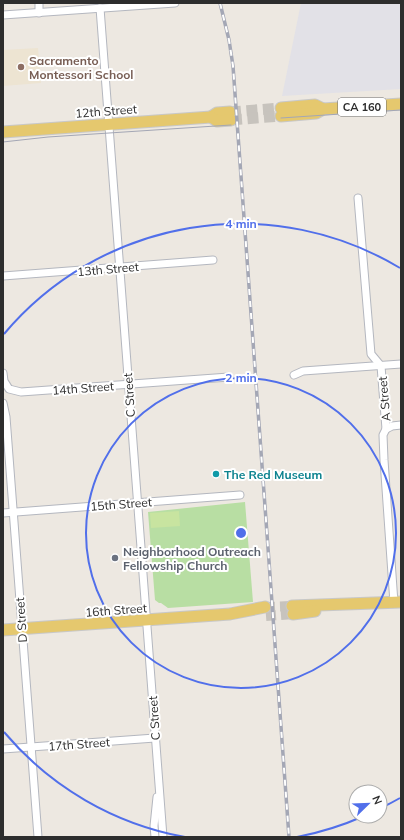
<svg xmlns="http://www.w3.org/2000/svg" width="404" height="840" viewBox="0 0 404 840" font-family="Mulish,sans-serif">
<rect width="100%" height="100%" fill="#ede8e1"/>
<path fill="#e2e1e7" d="M301,3H401V89L282,96Z"/>
<path fill="#ede4d2" d="M38,48L41,83L3,86V50Z"/>
<path fill="#b8dea3" d="M245,502L253,602L168,608L161,603H159L155,600L148,512Z"/>
<path fill="#c8e4a0" d="M179,511L180,526L151,528L150,513Z"/>
<g fill="none" stroke-linecap="round" stroke-linejoin="round">
<g stroke="#c7c3bd" stroke-width="10" stroke-dasharray="10 5" stroke-linecap="butt">
<path d="M265,607L292,606"/>
<path d="M266,616L293,614"/>
</g>
<g stroke="#c7c3bd" stroke-width="11" stroke-dasharray="11 5.5" stroke-linecap="butt">
<path d="M230,112L281,108"/>
<path d="M231,120L281,116"/>
</g>
<g stroke="#b4b7bf" stroke-width="9">
<g id="street">
<path d="M39,3V13"/>
<path d="M100,8L163,837"/>
<path d="M3,15L175,3"/>
<path d="M358,198L371,354L381,366L386,429L383,435L384,460L394,603"/>
<path d="M3,276L213,260"/>
<path d="M3,373L4,381L9,389L21,392L229,377"/>
<path d="M294,375L303,371L401,364"/>
<path d="M3,403L6,417L38,837"/>
<path d="M386,429L392,426L401,425"/>
<path d="M3,513L240,495"/>
<path d="M3,749L155,738"/>
<path d="M155,837L154,826L157,797"/>
</g>
</g>
<g stroke="#c8c8c8" stroke-width="13">
<g id="primary">
<path d="M281,108L315,105L323,109"/>
<path d="M281,116L316,113L323,109L401,104"/>
<path d="M211,117L217,113L230,112"/>
<path d="M3,132L211,117L217,121L231,120"/>
<path d="M292,606L401,602"/>
<path d="M293,614L315,611"/>
<path d="M3,630L230,614L265,607"/>
</g>
</g>
<use href="#street" stroke="#fff" stroke-width="7"/>
<use href="#primary" stroke="#e5c86e" stroke-width="11"/>
<g stroke="#a4a7b5" stroke-width="1">
<path d="M281,118L401,110"/>
<path d="M3,142L48,137L231,125"/>
</g>
<g stroke="#a4a7b5" stroke-width="3.5">
<path id="rail" d="M220,3L229,40L233,66L289,837"/>
</g>
<use href="#rail" stroke="#fff" stroke-width="2" stroke-dasharray="6" stroke-linecap="butt"/>
</g>
<g fill="none" stroke="#516fea" stroke-width="2">
<circle cx="241" cy="533" r="155"/>
<path d="M400 798A309 309 0 0 1 381 808M364 816A309 309 0 0 1 297 837M185 837A309 309 0 0 1 4 732M4 334A309 309 0 0 1 400 268"/>
</g>
<circle fill="#8d6e63" stroke="#fff" stroke-width="1.5" cx="21" cy="67" r="4"/>
<circle fill="#0f9aa8" stroke="#fff" stroke-width="1.5" cx="216" cy="474" r="4"/>
<circle fill="#6b7280" stroke="#fff" stroke-width="1.5" cx="115" cy="558" r="4"/>
<g text-anchor="middle" dominant-baseline="central" stroke-width="4" stroke-linejoin="round" paint-order="stroke">
<rect fill="#fff" stroke="#6c6c6c" stroke-width="1" x="338" y="98" width="48" height="18" rx="3"/>
<g font-size="11" font-weight="bold" fill="#2d2d2d">
<text x="362" y="107">CA 160</text>
</g>
<g font-size="12" font-weight="bold" fill="#785e54" stroke="#fff" text-anchor="start">
<text x="29" y="60">Sacramento<tspan x="29" dy="14">Montessori School</tspan></text>
</g>
<g font-size="12" fill="#2d2d2d" stroke="#fff">
<text transform="translate(106 111) rotate(-4)">12th Street</text>
<text transform="translate(108 269) rotate(-5)">13th Street</text>
<text transform="translate(83 388) rotate(-4)">14th Street</text>
<text transform="translate(129 395) rotate(-94)">C Street</text>
<text transform="translate(384 399) rotate(-95)">A Street</text>
<text transform="translate(121 504) rotate(-4)">15th Street</text>
<text transform="translate(116 610) rotate(-4)">16th Street</text>
<text transform="translate(21 620) rotate(-94)">D Street</text>
<text transform="translate(154 718) rotate(-94)">C Street</text>
<text transform="translate(79 744) rotate(-4)">17th Street</text>
</g>
<g font-size="12" font-weight="bold" fill="#0d838f" stroke="#fff" text-anchor="start">
<text x="224" y="474">The Red Museum</text>
</g>
<g font-size="12" font-weight="bold" fill="#5b616d" stroke="#fff" text-anchor="start">
<text x="123" y="551">Neighborhood Outreach<tspan x="123" dy="14">Fellowship Church</tspan></text>
</g>
</g>
<circle cx="241" cy="533" r="6" fill="#516fea" stroke="#fff" stroke-width="2"/>
<g font-size="12" text-anchor="middle" font-weight="bold" fill="#516fea" stroke="#fff" stroke-width="4" stroke-linejoin="round" paint-order="stroke">
<text x="241" y="228">4 min</text>
<text x="241" y="382">2 min</text>
</g>
<rect width="404" height="840" fill="none" stroke="#2d2d2d" stroke-width="8"/>
<g transform="translate(368 804) rotate(67)"><circle r="19" fill="#ffffff" stroke="#ababab"/>
<path d="M0-3L7 15L0 10L-7 15Z" fill="#516fea"/>
<text y="-6" font-size="11" font-weight="bold" text-anchor="middle" fill="#2d2d2d">N</text>
</g>
</svg>
